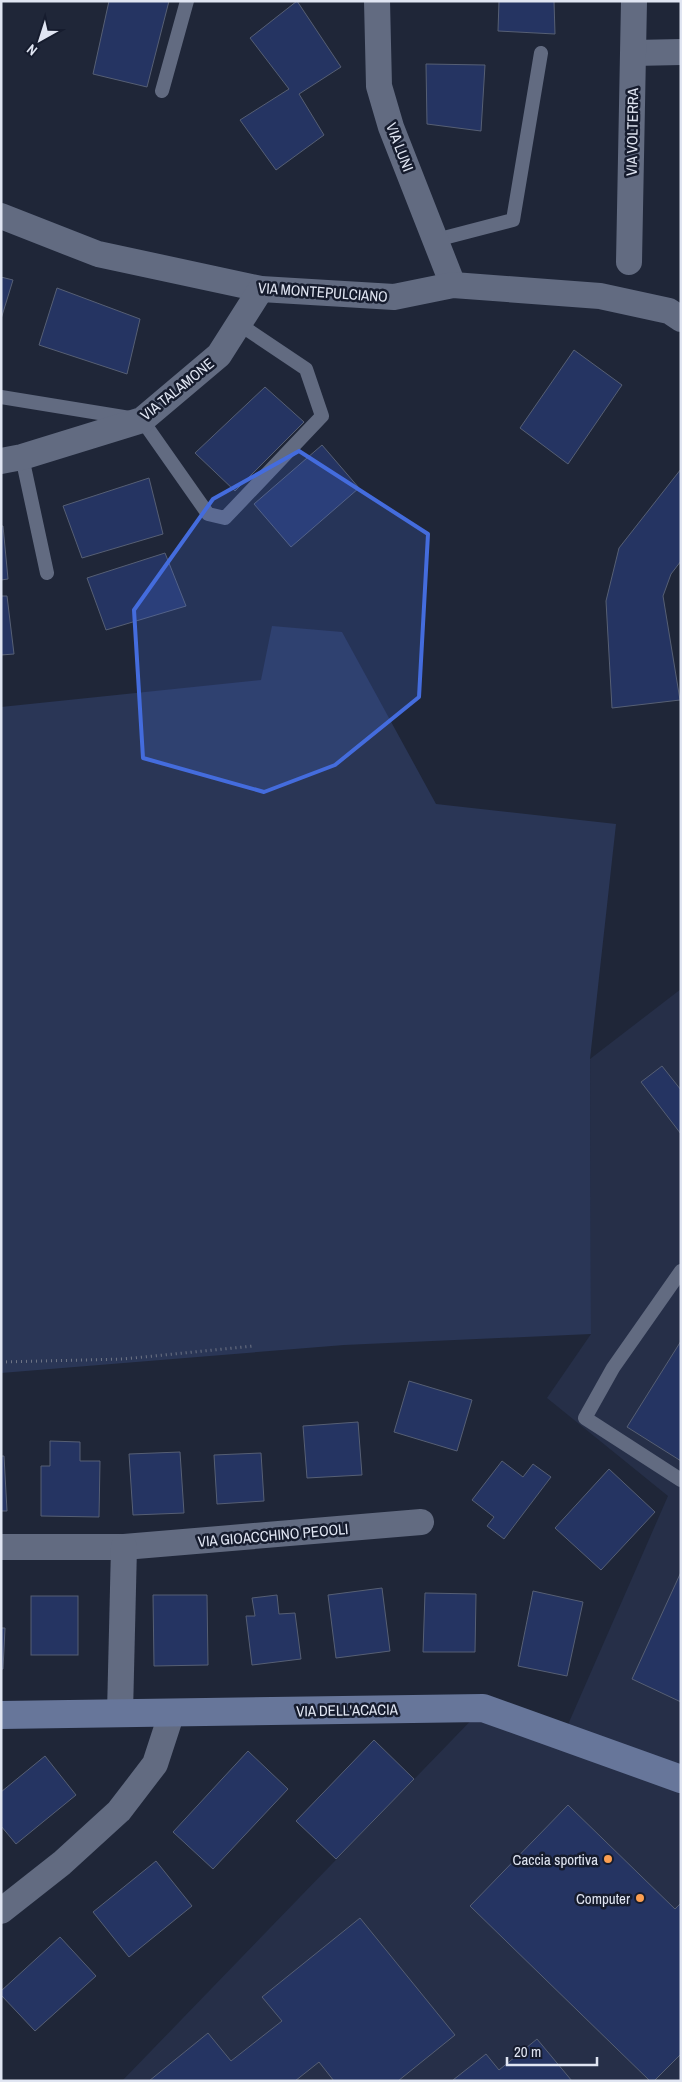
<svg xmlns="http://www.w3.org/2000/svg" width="682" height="2082" viewBox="0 0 682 2082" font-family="'Archivo Narrow',sans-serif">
<rect width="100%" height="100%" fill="#1f2638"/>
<path fill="#262f48" d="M681,989V2081H122L483,1708L563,1736L668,1496L547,1398L591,1334L590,1059Z"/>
<path fill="#2a3656" d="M272,626L342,632L436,804L616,824L590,1059L591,1334L344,1345L1,1373V707L261,680Z"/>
<g fill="#253462" stroke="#565f74">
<path d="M109,1H169L147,87L93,74Z"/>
<path d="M297,1L341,67L299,94L324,135L276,170L240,120L289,89L250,38Z"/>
<path d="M499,1H554L555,34L498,31Z"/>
<path d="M426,64L485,65L481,131L427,124Z"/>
<path d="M1,277L13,280L1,319Z"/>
<path d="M57,288L140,319L127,374L39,345Z"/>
<path d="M574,350L622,385L568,464L520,428Z"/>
<path d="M265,387L304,422L235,491L195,453Z"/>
<path d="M322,445L359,488L291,547L254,504Z"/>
<path d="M681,469V561L671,574L663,596L680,700L612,708L606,601L619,548Z"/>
<path d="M149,478L163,534L82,558L63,506Z"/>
<path d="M1,526H3L8,579L1,580Z"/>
<path d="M165,553L186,606L106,630L87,578Z"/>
<path d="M1,596H7L14,654L1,655Z"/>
<path d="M662,1066L681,1090V1134L641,1082Z"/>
<path d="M681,1341V1461L627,1427Z"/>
<path d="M409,1381L472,1400L457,1451L394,1432Z"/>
<path d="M358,1422L362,1475L307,1478L303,1426Z"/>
<path d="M50,1441L80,1442V1461H100L99,1517L41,1516V1466H50Z"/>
<path d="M180,1452L184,1513L133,1515L129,1454Z"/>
<path d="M261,1453L264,1501L217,1504L214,1455Z"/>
<path d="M1,1456H4L7,1511H1Z"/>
<path d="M502,1461L523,1477L533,1464L551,1477L504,1539L487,1526L494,1517L472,1500Z"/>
<path d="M609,1469L655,1512L601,1570L555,1528Z"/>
<path d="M681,1572V1702L632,1679Z"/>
<path d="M382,1588L390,1651L336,1658L328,1595Z"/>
<path d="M533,1591L583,1602L567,1676L518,1666Z"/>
<path d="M425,1593L476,1594L475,1652H423Z"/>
<path d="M153,1595H207L208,1665L154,1666Z"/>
<path d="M277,1595L279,1614L295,1613L301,1659L252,1665L246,1616H255L252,1598Z"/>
<rect x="31" y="1596" width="47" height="59"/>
<path d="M1,1628H5L3,1669H1Z"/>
<path d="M374,1740L414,1779L336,1859L296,1821Z"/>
<path d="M248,1751L288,1789L213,1869L173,1832Z"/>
<path d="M45,1756L76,1795L16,1844L1,1826V1792Z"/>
<path d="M568,1805L675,1909L681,1903V2054L654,2081H650L470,1906Z"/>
<path d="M156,1861L192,1906L129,1957L93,1912Z"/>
<path d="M360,1918L455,2035L398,2081H334L319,2062L295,2081H149L208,2033L231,2061L282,2021L262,1997Z"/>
<path d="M60,1937L96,1976L35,2031L1,1995V1991Z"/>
<path d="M537,2039L572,2081L453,2080L486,2054L499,2070Z"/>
</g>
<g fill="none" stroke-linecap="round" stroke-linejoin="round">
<path stroke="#6f7585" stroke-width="3" stroke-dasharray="1 4" stroke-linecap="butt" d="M1,1362L123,1359L254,1346"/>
<g stroke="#626b81" stroke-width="14">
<path d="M162,91L187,1"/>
<path d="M436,240L513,220L541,53"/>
<path d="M1,397L142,420L208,514L225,518L322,416L306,369L239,324"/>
<path d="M22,457L47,573"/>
<path d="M681,1271L613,1368L585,1418L681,1480"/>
</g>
<g stroke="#626b81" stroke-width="26">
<path d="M377,1L379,86L391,127L453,285"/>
<path d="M634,53L681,52"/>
<path d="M1,216L98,254L261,289L394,297L453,285L600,296L669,311L681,319"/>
<path d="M629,262L634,1"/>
<path d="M1,461L22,457L142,420L219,355L261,289"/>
<path d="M1,1547H124L421,1522"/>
<path d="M120,1713L124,1547"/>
<path d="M1,1911L62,1863L119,1811L155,1764L172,1712"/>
</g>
<path stroke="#67769a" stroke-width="28" d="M1,1715L483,1708L681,1779"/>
</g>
<path fill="#446cdd" fill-opacity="0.2" stroke="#446cdd" stroke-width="4" stroke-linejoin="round" d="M299,451L428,534L419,697L335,765L264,792L143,758L134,610L213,499Z"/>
<g fill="#fb9e51" stroke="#161c2e" stroke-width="2">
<circle cx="608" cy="1859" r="5"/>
<circle cx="640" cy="1898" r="5"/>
</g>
<g text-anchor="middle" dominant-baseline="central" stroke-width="5" stroke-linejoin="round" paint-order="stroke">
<g font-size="15" fill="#e0e5f2" stroke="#161c2e">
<text transform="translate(632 132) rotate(-89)">VIA VOLTERRA</text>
<text transform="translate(400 147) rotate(69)">VIA LUNI</text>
<text transform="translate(323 292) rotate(4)">VIA MONTEPULCIANO</text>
<text transform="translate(177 389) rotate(-39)">VIA TALAMONE</text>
<text transform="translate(273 1535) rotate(-5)">VIA GIOACCHINO PEOOLI</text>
<text transform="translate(347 1710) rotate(-1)">VIA DELL'ACACIA</text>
</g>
<g font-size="15" fill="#e0e5f2" stroke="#161c2e" text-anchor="end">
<text x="598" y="1859">Caccia sportiva</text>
<text x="630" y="1898">Computer</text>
</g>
</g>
<rect width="682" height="2082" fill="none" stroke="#e0e5f2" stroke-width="5"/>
<g transform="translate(40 40) rotate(219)" stroke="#161c2e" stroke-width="4" paint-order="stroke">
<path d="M0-4L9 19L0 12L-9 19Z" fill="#e0e5f2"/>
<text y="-8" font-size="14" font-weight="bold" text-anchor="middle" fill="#e0e5f2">N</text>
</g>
<path d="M507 2057v8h90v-8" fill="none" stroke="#e0e5f2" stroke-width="2.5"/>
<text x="514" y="2057" font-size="15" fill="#e0e5f2" stroke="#161c2e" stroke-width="4" paint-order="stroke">20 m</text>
</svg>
